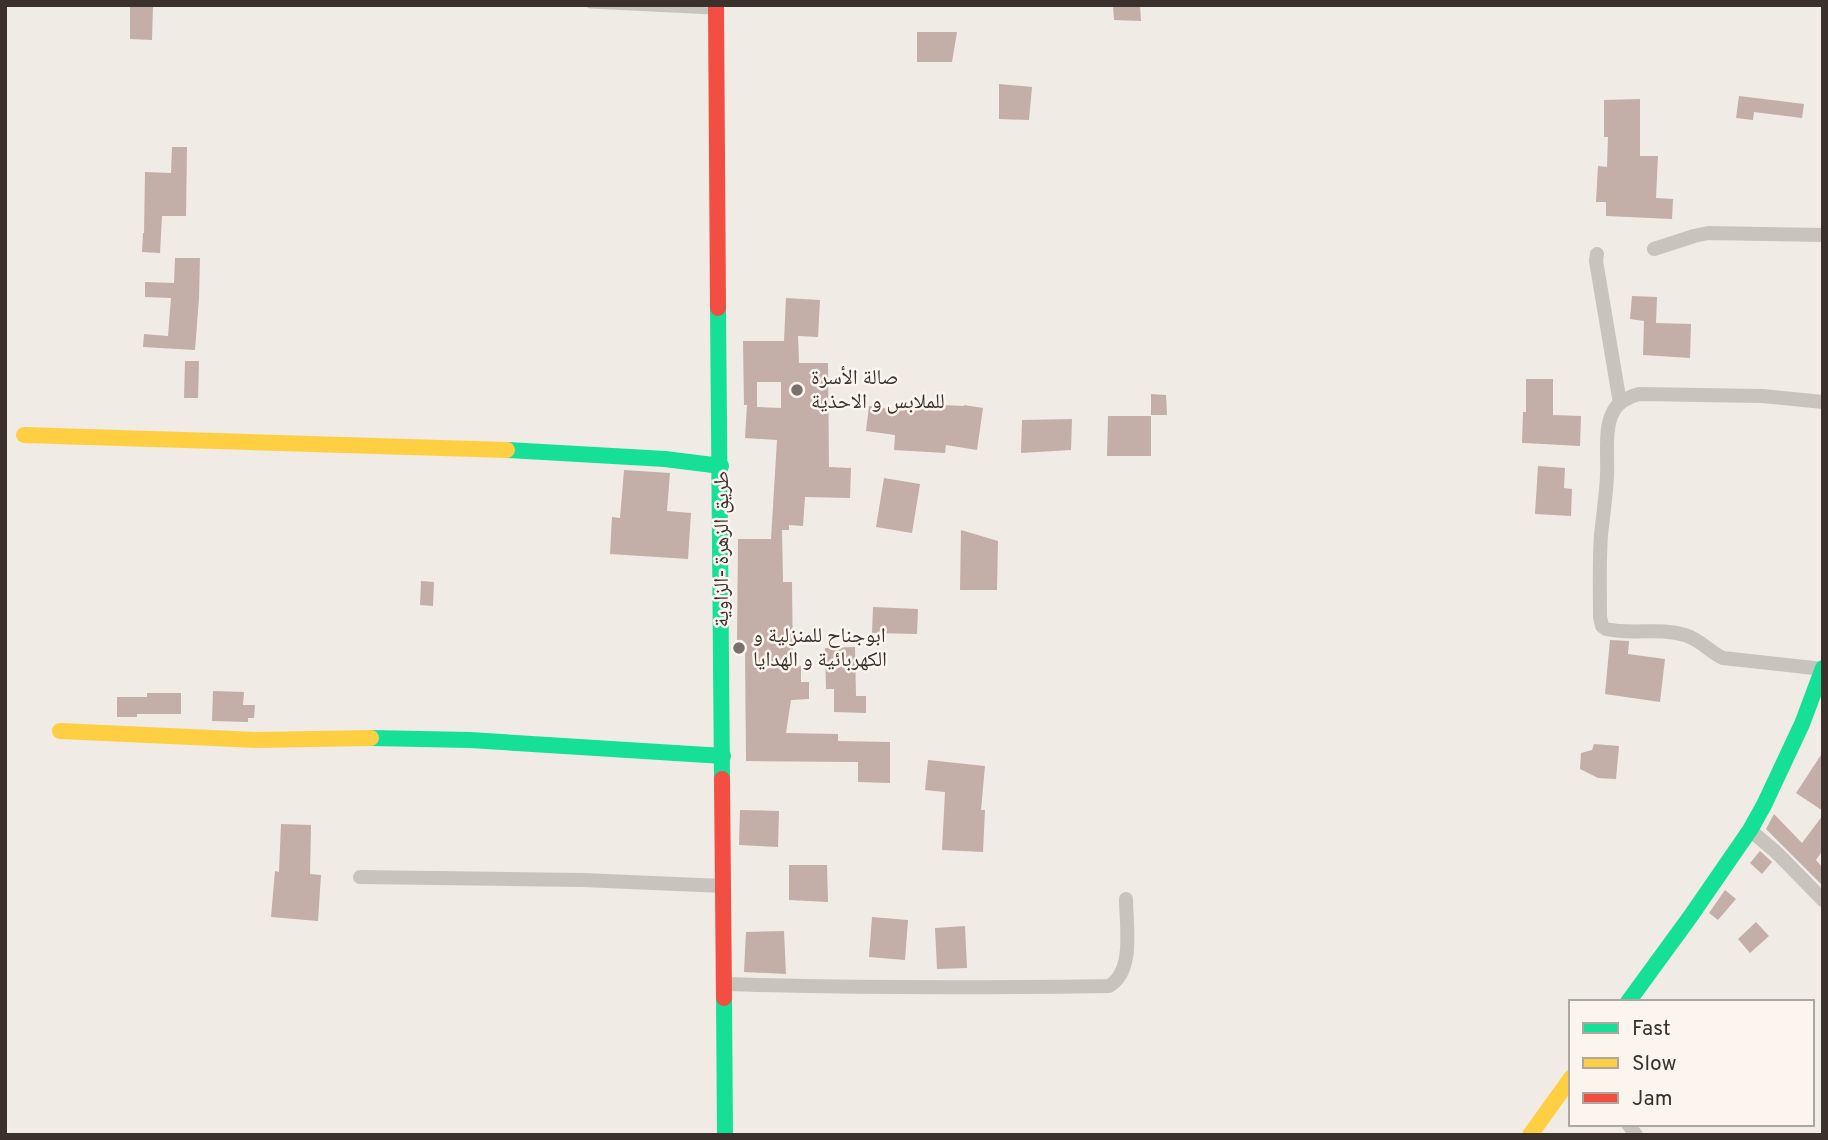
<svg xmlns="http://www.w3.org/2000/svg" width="1828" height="1140" viewBox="0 0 1828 1140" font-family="Overpass,'Noto Naskh Arabic',sans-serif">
<rect width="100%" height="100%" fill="#f0ebe5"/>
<g fill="#c3afa7" fill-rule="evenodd">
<path d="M130,5H153L152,40L130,39Z"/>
<path d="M1113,5H1140L1141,21L1114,20Z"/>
<path d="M917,32H957L952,62H917Z"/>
<path d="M999,84L1032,87L1029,120L999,119Z"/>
<path d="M1739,96L1804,104L1802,118L1754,112L1753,120L1736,118Z"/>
<path d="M1640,99V156H1658L1656,198L1673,199L1672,219L1606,216V202H1596L1598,166L1607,167L1608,137H1604V100Z"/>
<path d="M172,147H187L186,216H162L160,253L142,252L143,233H144L145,172L171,173Z"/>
<path d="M175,258H200L199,298L195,350L143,347L144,334L168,336L171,298L145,297V282L174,283Z"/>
<path d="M1632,296L1657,297L1656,323L1691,324L1690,358L1643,355L1644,321L1630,319Z"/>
<path d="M786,298L820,300L818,337L798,336L799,363H828L829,467L851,468L850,498L805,497L803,526L789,525V530H782L783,582H792L793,667L801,666V682H809V699L791,700L786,733L838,734V741L890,742V783L858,782V762L746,761L745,647H737L738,539H771L777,440L745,438L747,405H744L743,341H784ZM757,382H781V408L757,407Z"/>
<path d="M185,361H199L198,398H184Z"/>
<path d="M1526,379H1553V415L1581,416L1580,446L1522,443L1523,412H1526Z"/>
<path d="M1151,394L1166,395L1167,415H1151Z"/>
<path d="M897,403L964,406V405L983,408L977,450L946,445L945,453L894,450L895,435L866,431L869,406L896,410Z"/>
<path d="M1108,416H1151V456H1107Z"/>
<path d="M1072,419L1071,450L1021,453L1022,420Z"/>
<path d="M1538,466L1565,468L1564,488L1572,489L1571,516L1535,514Z"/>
<path d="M624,470L670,473L667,511L691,513L688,559L610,554L612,517L620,518Z"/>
<path d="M884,478L920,484L912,533L876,527Z"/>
<path d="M961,530L998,541L997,590H960Z"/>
<path d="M421,581L434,582L433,606L420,605Z"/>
<path d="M873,607L918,609L917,634L872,633Z"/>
<path d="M1610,640L1629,641L1628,654L1665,659L1660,702L1605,694Z"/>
<path d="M855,647L856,696H866V713L834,712V689H826L825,648Z"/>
<path d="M213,691L244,692L243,705H255L254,718H248V722L212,721Z"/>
<path d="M147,693H181V714H137V717H117V697H147Z"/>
<path d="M1594,744L1619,746L1616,779L1598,778L1580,769L1581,753L1592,750Z"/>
<path d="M1823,752V811L1796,793Z"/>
<path d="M928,760L985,766L981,810H985L983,852L942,850L945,792L925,790Z"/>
<path d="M740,810L779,811L778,847L739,845Z"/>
<path d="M1774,814L1802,843L1823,815V850L1816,860L1823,868V886L1766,829Z"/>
<path d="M281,824L311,825L310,874L321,875L318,921L271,917L275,871L279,872Z"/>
<path d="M1760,851L1772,862L1762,874L1750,863Z"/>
<path d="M789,865H827L828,902L789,900Z"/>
<path d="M1725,890L1736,899L1718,920L1709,913Z"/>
<path d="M872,917L908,920L905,960L869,957Z"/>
<path d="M1756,922L1769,936L1750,953L1738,939Z"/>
<path d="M965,926L967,968L937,969L935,928Z"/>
<path d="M784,931L786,974L744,972L746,932Z"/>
</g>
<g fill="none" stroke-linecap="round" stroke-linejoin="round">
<path stroke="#c9c3be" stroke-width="7" d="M590,5L712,11"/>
<g stroke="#c9c3be" stroke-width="14">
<path d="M1654,249L1694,236L1708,233L1823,235"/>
<path d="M1597,254L1596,261L1620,403"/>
<path d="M1823,669L1723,658C1709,652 1700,639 1685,635C1659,627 1632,635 1606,629L1602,626L1600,617C1600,590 1599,562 1601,535C1603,516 1606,496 1607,476C1608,458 1604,428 1613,412C1618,402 1628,397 1639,394L1762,396L1823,402"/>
<path d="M1750,830L1777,853L1823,900"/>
<path d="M360,877L583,880L723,886"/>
<path d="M723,984C852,988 981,988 1109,986C1135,971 1126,925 1126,899"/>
<path d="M1628,1124L1636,1135"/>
</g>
<g stroke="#16e098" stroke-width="16">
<path d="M718,308L722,779"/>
<path d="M507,450L665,459L721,466"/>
<path d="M371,738L470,740L723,756"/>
<path d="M724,998L725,1135"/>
<path d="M1628,1002L1690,917L1750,830L1764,805L1802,724L1823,668"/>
</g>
<g stroke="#ffcf43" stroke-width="16">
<path d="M24,435L507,450"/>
<path d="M60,731L258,740L371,738"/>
<path d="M1530,1135L1571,1078"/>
</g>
<g stroke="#f24e42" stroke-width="16">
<path d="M716,5L718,308"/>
<path d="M722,779L724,998"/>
</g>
</g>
<g fill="#7a716c" stroke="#fbf5ee" stroke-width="2.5">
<circle cx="797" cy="390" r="7"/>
<circle cx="739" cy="648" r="7"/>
</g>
<g text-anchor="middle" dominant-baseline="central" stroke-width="5" stroke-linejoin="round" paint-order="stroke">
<g font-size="21" fill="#3b302b" stroke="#fbf5ee" text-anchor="start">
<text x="811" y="378">صالة الأسرة<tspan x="811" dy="24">للملابس و الاحذية</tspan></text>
<text x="753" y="636">ابوجناح للمنزلية و<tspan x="753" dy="24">الكهربائية و الهدايا</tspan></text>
</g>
<g font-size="21" fill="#3b302b" stroke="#fbf5ee">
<text transform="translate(722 549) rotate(-90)">طريق الزهرة -الزاوية</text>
</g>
</g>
<rect width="1828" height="1140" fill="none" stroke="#3b302b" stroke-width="14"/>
<rect x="1569" y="1000" width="245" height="126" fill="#fbf5ee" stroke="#aea6a0" stroke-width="2"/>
<rect x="1583" y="1023" width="35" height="10" fill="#16e098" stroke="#aea6a0" stroke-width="2"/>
<text x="1632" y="1035" font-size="21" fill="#3b302b">Fast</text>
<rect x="1583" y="1058" width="35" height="10" fill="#ffcf43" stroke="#aea6a0" stroke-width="2"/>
<text x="1632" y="1070" font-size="21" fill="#3b302b">Slow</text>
<rect x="1583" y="1093" width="35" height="10" fill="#f24e42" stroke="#aea6a0" stroke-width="2"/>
<text x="1632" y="1105" font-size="21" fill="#3b302b">Jam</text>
</svg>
